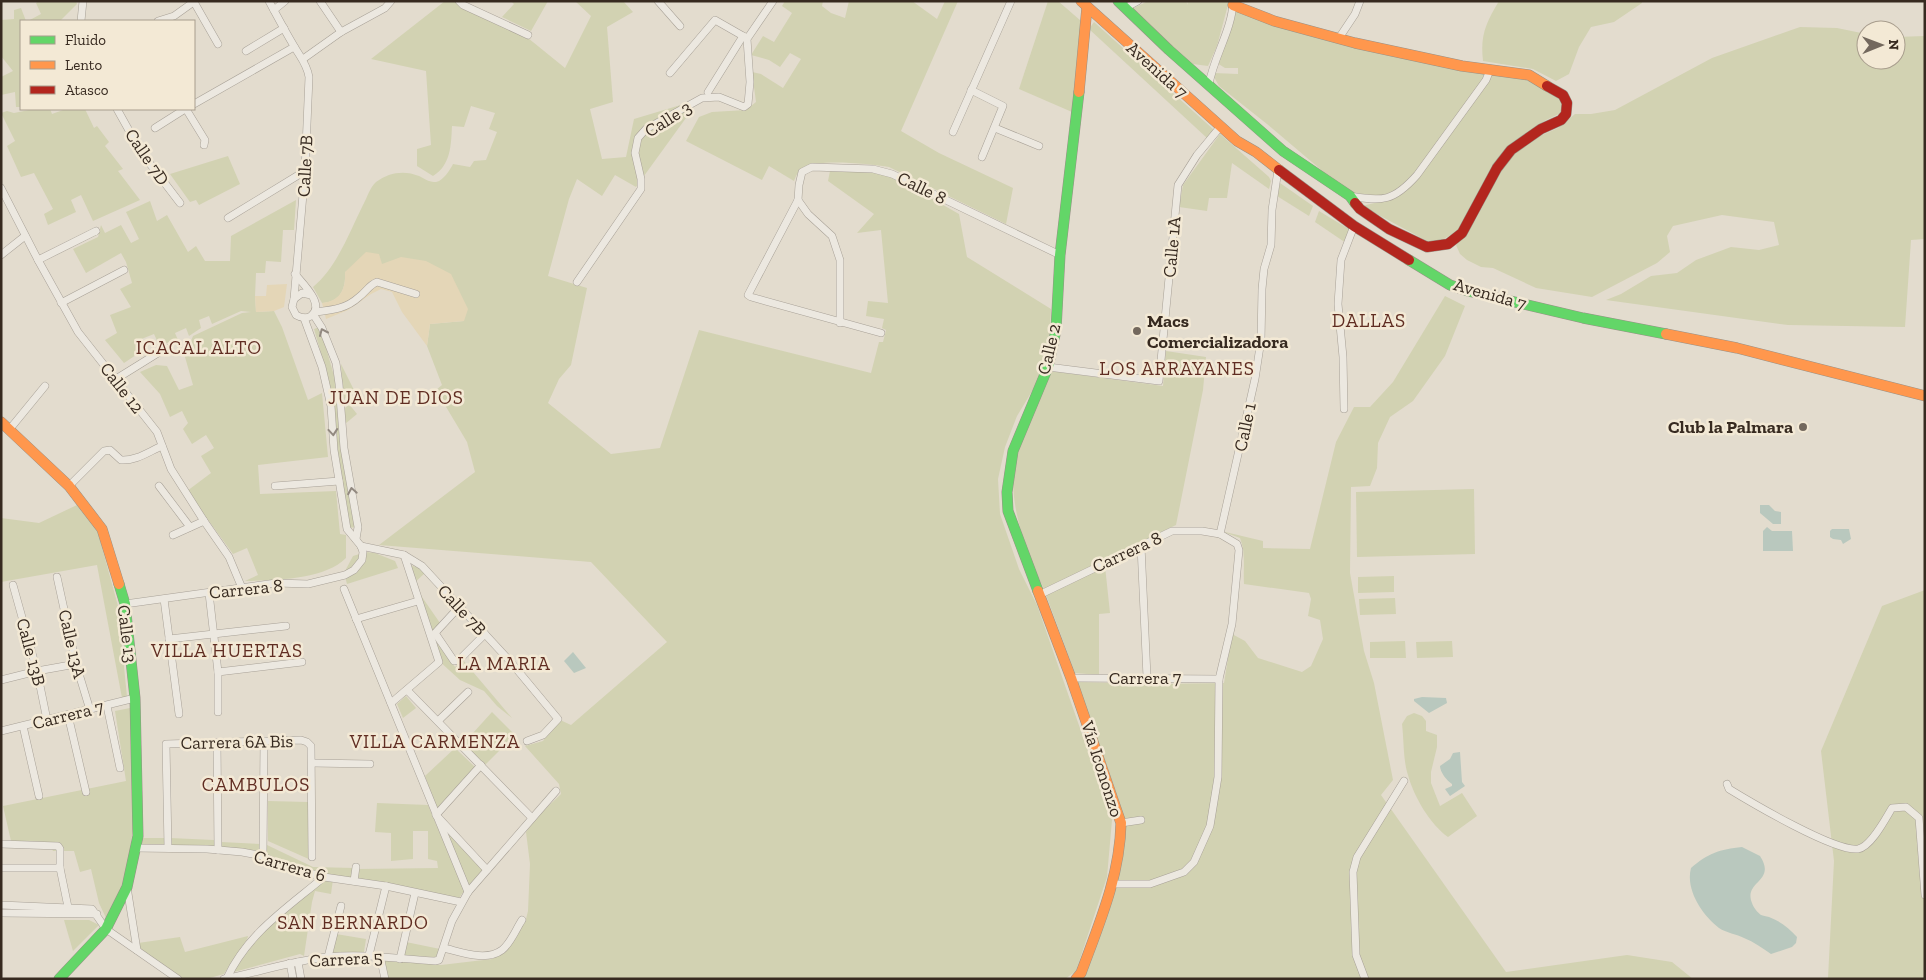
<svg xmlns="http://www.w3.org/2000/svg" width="1926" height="980" viewBox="0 0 1926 980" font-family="'Zilla Slab',serif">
<rect width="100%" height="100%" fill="#e3dcce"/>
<g fill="#d2d2b2">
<path d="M39,1H76L77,4L60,21H28L41,14L36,3Z"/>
<path d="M445,1H456L528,38L565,68L591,16L575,1H623L633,12L607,27L613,102L590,109L602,159L626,157L634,119L684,104L691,111L636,187L615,175L602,196L577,179L569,199L548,276L587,288L571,365L559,379L548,403L611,454L660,448L699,330L871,373L879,342H883L886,330L882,328L884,319L866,316L868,301L888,303L881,230L857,233L874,214L828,181L830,171L875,172L894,177L959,214L967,257L1051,309L1050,331L1042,367L1037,383L1017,416L1005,447L998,479L1000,514L1019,569L1037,605L1112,820L1107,877L1076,971L1065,979H382L379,958L441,965L492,959L505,952L526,919L528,911L530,864L526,832L538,816L561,794L559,784L525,746L543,741L558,719L571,725L667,642L591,562L379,545L475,472L467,442L436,390L442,385L427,346L430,324L464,321L382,264L345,272C346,288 341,302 322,303L313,287C337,267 349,233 363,205C367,198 370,187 376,182C389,172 405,170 419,176C423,178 429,182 434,182C442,183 450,170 453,164L470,167L474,161L486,160L497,132L489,129L495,113L471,106L464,127L452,126C451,145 451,165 433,176L417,166V149L431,145L426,71L371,59Z"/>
<path d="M511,1H548L531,31L502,17L514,4Z"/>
<path d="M785,1H823L822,6L831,13L845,18L849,1H912L937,19L945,1H958L901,131L939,153L1013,188L1006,224L889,167C870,164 818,158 802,168C798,171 796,176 794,181L769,166L762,180L686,141L699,117L712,112L746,110L756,102L752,72L761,74L783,88L801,59L790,53L780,67L769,60L751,55L763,36L774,42L792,13L782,6Z"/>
<path d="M1048,1H1058L1081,21L1072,112L1019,89Z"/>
<path d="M1148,1H1186L1188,5L1187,1H1229L1217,46L1208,66L1193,64L1130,10Z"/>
<path d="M1499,1H1642V3L1614,22L1591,27L1579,47L1569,74L1556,81L1533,69L1483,61C1480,35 1486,23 1499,1Z"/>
<path d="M21,8L26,21H21V107H16L15,92L1,95V77L13,71L1,56V20L14,19V10Z"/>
<path d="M1236,8L1486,72L1483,79L1415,173L1402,187L1391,194L1382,196L1353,193L1339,185L1267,124L1219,86L1214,77V73L1238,74V68H1225L1217,63Z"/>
<path d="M1094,22L1214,130L1207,138L1089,29Z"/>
<path d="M1800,27L1837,28L1866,34V60H1896V37L1925,36V239L1911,240L1905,327L1788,325L1606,300L1621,294L1651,276L1677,273L1696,260L1731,247L1759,250L1779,245L1774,222L1722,215L1673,226L1667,236L1670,252L1657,263L1592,297L1536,288L1493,268L1481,267L1467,260L1460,254L1456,245L1476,219L1506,160L1531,140L1558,128L1575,114H1591L1615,110L1712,58Z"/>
<path d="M1493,73L1528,77L1559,95L1563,103V110L1559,114L1546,120L1513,142L1460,230L1438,242L1427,241L1362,206L1395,198L1484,88Z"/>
<path d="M34,109H50L52,114L63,110V109H85L94,128L97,126L109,142L105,146L123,169L118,171L140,200L93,221L81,195L71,200L76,212L48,225L44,214L53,209L34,173L21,177L7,146L15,141L1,113L7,111L14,113Z"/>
<path d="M1220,134L1269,177L1271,181L1269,189L1232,163L1227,198H1209L1207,211L1179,207L1183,185Z"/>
<path d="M228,156L240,184L199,205L196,200L190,202L170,174Z"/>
<path d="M1280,183L1313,206L1309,216L1277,196Z"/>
<path d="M296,200L294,230H283L281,262L266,261L265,273H256L255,296L256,312L274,311L282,327L308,400L322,393L328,457L258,465L260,494L336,491L340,534L346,535V558C324,580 275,580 245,581L258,575L247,548L233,554L187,491L211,473L201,456L214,448L206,435L192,444L183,429L188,423L182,411L170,417L160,394L140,372L156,365L167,366L179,390L193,385L185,357L193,336L242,313L251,312L241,311L212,324L209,316L199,320L201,328L189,336L186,328L175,333L178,340L159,345L154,334L139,340L142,351L124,363L105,340L117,333L110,315L131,307L120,289L132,283L126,262L121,253L86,273L73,249L98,237L101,225L105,233L121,225L131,243L139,239L126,212L150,201L157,221L167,215L188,252L196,246L205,261H230L231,236Z"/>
<path d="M1319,211L1352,231L1346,243L1315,222Z"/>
<path d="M1445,296L1465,306L1445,356L1413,401L1390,417L1378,443L1377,468L1370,486L1351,487L1350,573L1364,651L1374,683L1393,780L1381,795L1506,972L1627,955L1672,962L1693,979H1080L1103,926L1123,819L1077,682L1156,684L1224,683L1232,634L1245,641L1258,658L1302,672L1311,666L1323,639L1320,620L1308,616L1311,599L1309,593L1244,584C1243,568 1246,553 1240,538L1221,531L1263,541V548L1310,549L1336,442L1354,407H1370L1393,382Z"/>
<path d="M320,327L335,379L356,527L349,528L325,367L314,329Z"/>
<path d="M1166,351L1206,357L1203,390L1176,525L1044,589C1025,551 1003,491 1018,449C1028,422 1042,398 1050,371L1163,386Z"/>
<path d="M341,364L354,390L343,400Z"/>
<path d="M349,404L357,414L345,424V408Z"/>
<path d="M1474,489L1475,554L1357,557L1356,492Z"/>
<path d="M77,505L97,529L118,606L127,697L122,698L97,565L1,582V518L39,523Z"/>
<path d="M366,552L375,553L395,561L398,568L347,584L344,573L353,556Z"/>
<path d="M404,563L419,568L425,573L413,584L440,623L434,629L433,638L455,667L463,660L512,718L497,706L484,691L460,680L438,660Z"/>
<path d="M1105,566L1110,613L1099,614V675L1075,673L1046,595Z"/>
<path d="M1394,576V592L1358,593V577Z"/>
<path d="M1925,590V979H1826L1828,978L1834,861L1821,751L1882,606Z"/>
<path d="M1395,598L1396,614L1360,615L1359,599Z"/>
<path d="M1405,641L1406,658H1370V642Z"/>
<path d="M1452,641L1453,657L1417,658L1416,642Z"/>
<path d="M406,696L416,708L403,718L397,704Z"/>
<path d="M130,708L133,829L128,864L119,895L106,918L99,903L91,869L80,872L74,851H53L48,842L11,841L3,806L126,781L115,711Z"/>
<path d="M492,712L515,735L485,765L463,744Z"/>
<path d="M1414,713L1422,716L1426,721V731L1437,735V747L1431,772V783L1440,806L1462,793L1477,816L1448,837C1430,824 1414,797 1408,775C1403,760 1404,740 1402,724L1407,716Z"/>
<path d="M455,748L476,768L437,810L425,776Z"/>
<path d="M268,801L308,802L311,860L268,841Z"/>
<path d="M377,803L428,805L464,891L459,898L356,880L357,869L438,868L437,861L428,859V831H413V859L391,861V833L375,832Z"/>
<path d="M442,824L482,866L483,871L468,887Z"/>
<path d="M141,838H164L165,844H141Z"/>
<path d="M170,838L214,840V847L170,845Z"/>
<path d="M221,842L261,844V851L221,847Z"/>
<path d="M267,845L313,867L354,868L353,879L301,869L265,855Z"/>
<path d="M326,878L333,879L331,894L315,891L312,902L304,956L300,954L234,972L239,958L253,940Z"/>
<path d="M64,920H89L99,925L73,951Z"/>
<path d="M336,934L366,939L364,952L332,955Z"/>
<path d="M248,936C248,941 229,966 224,974L206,979L181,978L140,949L138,943L180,937L185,952Z"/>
<path d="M406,942L440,949L438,957L404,956Z"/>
</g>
<g fill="#e4d6b7">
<path d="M366,252L379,254L382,264L401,257L426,261L451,274L468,309L464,321L430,324L427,346L402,312L392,292L381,289L371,294L348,310L326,319L322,303C341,301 346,288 345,272Z"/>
<path d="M287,284L284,307L274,311L256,312L255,296H266L267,285Z"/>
</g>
<g fill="#b9c8be">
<path d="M1760,505H1769L1775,511L1781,512V524H1773L1760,513Z"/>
<path d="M1767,527L1772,531H1792L1793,551H1763V531Z"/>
<path d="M1832,529H1849L1851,539L1843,544L1841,540L1833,539L1830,537V531Z"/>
<path d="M573,652L586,668L574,673L564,661Z"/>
<path d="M1422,697L1446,698L1447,703L1429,713L1414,701V699Z"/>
<path d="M1460,752L1462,782L1465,786L1450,796L1445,789L1452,786V784C1447,781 1440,772 1440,766L1450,759L1453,753Z"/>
<path d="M1742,847L1760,856C1777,882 1743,881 1752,903C1753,907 1758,913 1761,915C1763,916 1766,916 1769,917C1780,921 1789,928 1797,937L1796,943L1792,947L1771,954C1762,948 1754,942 1744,938C1737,934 1726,933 1719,928C1703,916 1685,890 1691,868C1707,854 1720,849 1742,847Z"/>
</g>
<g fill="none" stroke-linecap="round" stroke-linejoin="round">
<g stroke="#a8a197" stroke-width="8">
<g id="street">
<path d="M269,1C277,16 285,31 294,46C300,57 307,64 309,77L305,171L294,299"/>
<path d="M320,1L341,32"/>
<path d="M459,1L463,5L528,35"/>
<path d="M658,1L680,26"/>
<path d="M194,2L218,44"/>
<path d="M1125,8L1138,1"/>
<path d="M274,10L285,1"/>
<path d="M81,21L83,1"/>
<path d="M158,21L174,16L195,1"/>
<path d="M1339,38L1355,14L1360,1"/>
<path d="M246,51L284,28"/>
<path d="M303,59L341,32L385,8L391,1"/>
<path d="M670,73L715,20L743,36"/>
<path d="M1209,84C1214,56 1232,30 1233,2"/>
<path d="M971,90L1003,106L982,157"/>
<path d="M708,92L743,36L745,37"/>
<path d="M194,104L294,47"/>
<path d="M117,109L141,152L180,203"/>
<path d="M186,109L205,140L204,145"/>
<path d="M155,128L185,109"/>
<path d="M995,128L1039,146"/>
<path d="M953,132L1011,1"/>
<path d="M1,188L38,260L78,332L157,432L171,469L204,521L229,557L242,588"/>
<path d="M1350,196C1383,202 1394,201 1417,175L1486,80L1490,70"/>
<path d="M798,200L808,214L832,236L840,260V323"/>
<path d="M228,218L305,171"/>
<path d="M1,255L25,236"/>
<path d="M38,260L96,231"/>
<path d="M295,274C302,283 326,305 311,316C306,319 301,318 296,315L292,307L294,299L302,293L311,295"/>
<path d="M577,282L641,189V179L635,153L638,138L646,129L702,98L719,97L744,107L748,104L750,82L747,39L773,1"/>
<path d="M61,303L124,270"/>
<path d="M315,312C332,310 346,309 359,297C366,292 369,285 377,282L416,294"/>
<path d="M313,314L322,328L336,363L339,384L344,448L358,527L356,539"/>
<path d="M881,333L751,297L748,295L798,200L799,185L802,172L812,167L873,169L892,174L1060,255"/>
<path d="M1048,367L1159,381L1178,185L1197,155L1221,126"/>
<path d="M116,379L166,348"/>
<path d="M1344,409L1343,357L1338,304L1341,260L1354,226"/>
<path d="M9,430L45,386"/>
<path d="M69,486L104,451L110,450L121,460C136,461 148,452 162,446"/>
<path d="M159,486L190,527"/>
<path d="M275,486L339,481"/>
<path d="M1220,534L1255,379L1261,340L1262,289L1264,269L1271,245L1272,210L1278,170"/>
<path d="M173,535L204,521"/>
<path d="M361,546L404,555L422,566L509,660L558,719L543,735L527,741"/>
<path d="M1141,546L1147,677"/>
<path d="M57,577L76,664L90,710"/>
<path d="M13,585L37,671L47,720"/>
<path d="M344,589L468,892"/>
<path d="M209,593L218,672V712"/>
<path d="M1039,595L1172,531H1202L1220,534L1237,544L1239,550L1232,624L1219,679L1218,777L1210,826L1194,862L1184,872L1150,884H1112"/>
<path d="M164,599L179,714"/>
<path d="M125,604L276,583L308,584L345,575L354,570L362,560L363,552L361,546L347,529L334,450L331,406L322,367L304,318"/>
<path d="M459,607L435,633L454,661L459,660L485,634"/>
<path d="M356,619L418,601"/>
<path d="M169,639L286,626"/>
<path d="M218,672L302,662"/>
<path d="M1071,678L1219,679"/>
<path d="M1,680L37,671L76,664"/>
<path d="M407,690L532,818"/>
<path d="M391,703L439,662L404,555"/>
<path d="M107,706L120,768"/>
<path d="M68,715L86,792"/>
<path d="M438,721L468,692"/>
<path d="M23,726L39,796"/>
<path d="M1,731L135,698"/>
<path d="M217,742L218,850"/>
<path d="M312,763L370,764"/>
<path d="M481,765L436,815L487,870"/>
<path d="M1727,784L1729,789C1752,803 1835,852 1858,849C1871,847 1886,818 1892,808L1906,807L1919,818L1925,895"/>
<path d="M1121,823L1141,820"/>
<path d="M1,844L58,846L60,849V868L68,907"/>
<path d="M135,848L207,849L242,852L263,856L280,865L324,877L386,886L461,902"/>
<path d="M168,848L166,744L301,740L307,742L311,746L312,857"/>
<path d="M263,856L264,741"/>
<path d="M1,868H60"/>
<path d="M354,881L356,867"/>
<path d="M127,887L137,950"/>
<path d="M1,905L92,909L106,929L178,979"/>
<path d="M1,913L97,914"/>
<path d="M444,948C461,952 486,962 502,950C511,943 516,929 522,920"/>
<path d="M369,955L386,886"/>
<path d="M380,956L385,979"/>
<path d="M328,957L341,906"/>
<path d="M400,959L415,893"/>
<path d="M298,962L301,979"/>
<path d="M290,963L293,979"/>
<path d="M227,978C248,933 287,908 324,877"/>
<path d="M224,979C258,972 292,961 327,957C363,953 399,959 435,961L439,960L452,921L468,892L556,791"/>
<path d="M1365,979L1356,955L1353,872L1357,857L1404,781"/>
</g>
</g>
<g stroke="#989187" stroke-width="11">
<g id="fast">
<path d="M1118,1L1169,50L1283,151L1350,196L1355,203"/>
<path d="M1409,260L1450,285L1468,291L1583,318L1666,334"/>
<path d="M1038,591L1008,511L1007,492L1013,451L1048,367L1056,330L1060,255L1079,92"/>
<path d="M59,979L106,929L127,887L138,836L135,698L125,604L119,584"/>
</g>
</g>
<g stroke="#989187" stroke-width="11">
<g id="slow">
<path d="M1081,1L1237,141L1256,152L1279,170"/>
<path d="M1233,5L1274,21L1355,43L1462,66L1529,75L1547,86"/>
<path d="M1079,92L1087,7"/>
<path d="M1666,334L1737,348L1925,396"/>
<path d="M1,422L69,486L102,529L119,584"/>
<path d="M1038,591L1071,678L1121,823C1120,876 1099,924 1081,973L1076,979"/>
</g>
</g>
<g stroke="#989187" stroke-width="11">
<g id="jam">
<path d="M1279,170L1354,226L1409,260"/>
<path d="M1355,203L1360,209L1389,229L1427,247L1448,244L1462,233L1497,168L1511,150L1541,129L1561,120L1566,114L1567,103L1563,95L1547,86"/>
</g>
</g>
<use href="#street" stroke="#ece8e0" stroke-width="7"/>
<use href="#fast" stroke="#63d668" stroke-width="10"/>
<use href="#slow" stroke="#ff974d" stroke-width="10"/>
<use href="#jam" stroke="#b3261e" stroke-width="10"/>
</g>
<defs><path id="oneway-chevron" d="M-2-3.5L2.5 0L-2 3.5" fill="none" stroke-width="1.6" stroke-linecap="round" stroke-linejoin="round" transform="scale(1.25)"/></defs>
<g stroke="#928980">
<use href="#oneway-chevron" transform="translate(323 332) rotate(-114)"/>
<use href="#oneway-chevron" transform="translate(333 432) rotate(85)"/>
<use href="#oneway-chevron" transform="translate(352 491) rotate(-100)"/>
</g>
<g fill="#73685d" stroke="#f3e9d5" stroke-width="2">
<circle cx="1137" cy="331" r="5"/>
<circle cx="1803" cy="427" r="5"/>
</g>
<g text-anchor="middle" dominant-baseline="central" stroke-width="5" stroke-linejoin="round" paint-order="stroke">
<g font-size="18" fill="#372a20" stroke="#f3e9d5">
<text transform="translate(1157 70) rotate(42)">Avenida 7</text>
<text transform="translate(668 119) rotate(-32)">Calle 3</text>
<text transform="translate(147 157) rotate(56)">Calle 7D</text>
<text transform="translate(305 166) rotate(-87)">Calle 7B</text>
<text transform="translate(922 188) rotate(26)">Calle 8</text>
<text transform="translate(1172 247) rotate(-85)">Calle 1A</text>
<text transform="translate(1490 294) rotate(16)">Avenida 7</text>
<text transform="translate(1049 349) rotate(-77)">Calle 2</text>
<text transform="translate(122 388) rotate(52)">Calle 12</text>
<text transform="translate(1245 427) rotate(-78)">Calle 1</text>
<text transform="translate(1127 552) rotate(-25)">Carrera 8</text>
<text transform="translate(246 589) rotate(-6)">Carrera 8</text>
<text transform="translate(462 610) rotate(47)">Calle 7B</text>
<text transform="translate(127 634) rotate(83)">Calle 13</text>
<text transform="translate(72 644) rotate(77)">Calle 13A</text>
<text transform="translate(31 652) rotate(75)">Calle 13B</text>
<text x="1145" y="678">Carrera 7</text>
<text transform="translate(68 715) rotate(-14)">Carrera 7</text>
<text transform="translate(237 742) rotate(-1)">Carrera 6A Bis</text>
<text transform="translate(1102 769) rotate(72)">Vía Icononzo</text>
<text transform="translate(290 866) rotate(16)">Carrera 6</text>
<text transform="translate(346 959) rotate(-3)">Carrera 5</text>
</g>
<g font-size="18" font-weight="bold" fill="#372a20" stroke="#f3e9d5" text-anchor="start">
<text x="1147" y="321">Macs<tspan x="1147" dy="21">Comercializadora</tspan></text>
<text x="1793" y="427" text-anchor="end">Club la Palmara</text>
</g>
<g font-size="19" letter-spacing="1" fill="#602d22" stroke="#f3e9d5">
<text x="1369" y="320">DALLAS</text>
<text x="199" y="347">ICACAL ALTO</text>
<text x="1177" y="368">LOS ARRAYANES</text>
<text x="396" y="397">JUAN DE DIOS</text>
<text x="227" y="650">VILLA HUERTAS</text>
<text x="504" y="663">LA MARIA</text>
<text x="435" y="741">VILLA CARMENZA</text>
<text x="256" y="784">CAMBULOS</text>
<text x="353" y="922">SAN BERNARDO</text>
</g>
</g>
<rect width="1926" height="980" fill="none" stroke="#372a20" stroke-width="5"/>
<rect x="20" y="20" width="175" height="90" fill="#f3e9d5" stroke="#a89d8d"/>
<rect x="30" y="36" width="25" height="8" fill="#63d668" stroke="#a89d8d"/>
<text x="65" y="45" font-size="15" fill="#372a20">Fluido</text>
<rect x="30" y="61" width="25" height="8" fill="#ff974d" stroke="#a89d8d"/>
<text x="65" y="70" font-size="15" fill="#372a20">Lento</text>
<rect x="30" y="86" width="25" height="8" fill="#b3261e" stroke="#a89d8d"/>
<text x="65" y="95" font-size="15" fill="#372a20">Atasco</text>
<g transform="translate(1881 45) rotate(89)"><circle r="24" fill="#f3e9d5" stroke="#a89d8d"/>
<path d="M0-4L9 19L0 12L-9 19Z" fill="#73685d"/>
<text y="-8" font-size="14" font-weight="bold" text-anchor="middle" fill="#372a20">N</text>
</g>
</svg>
